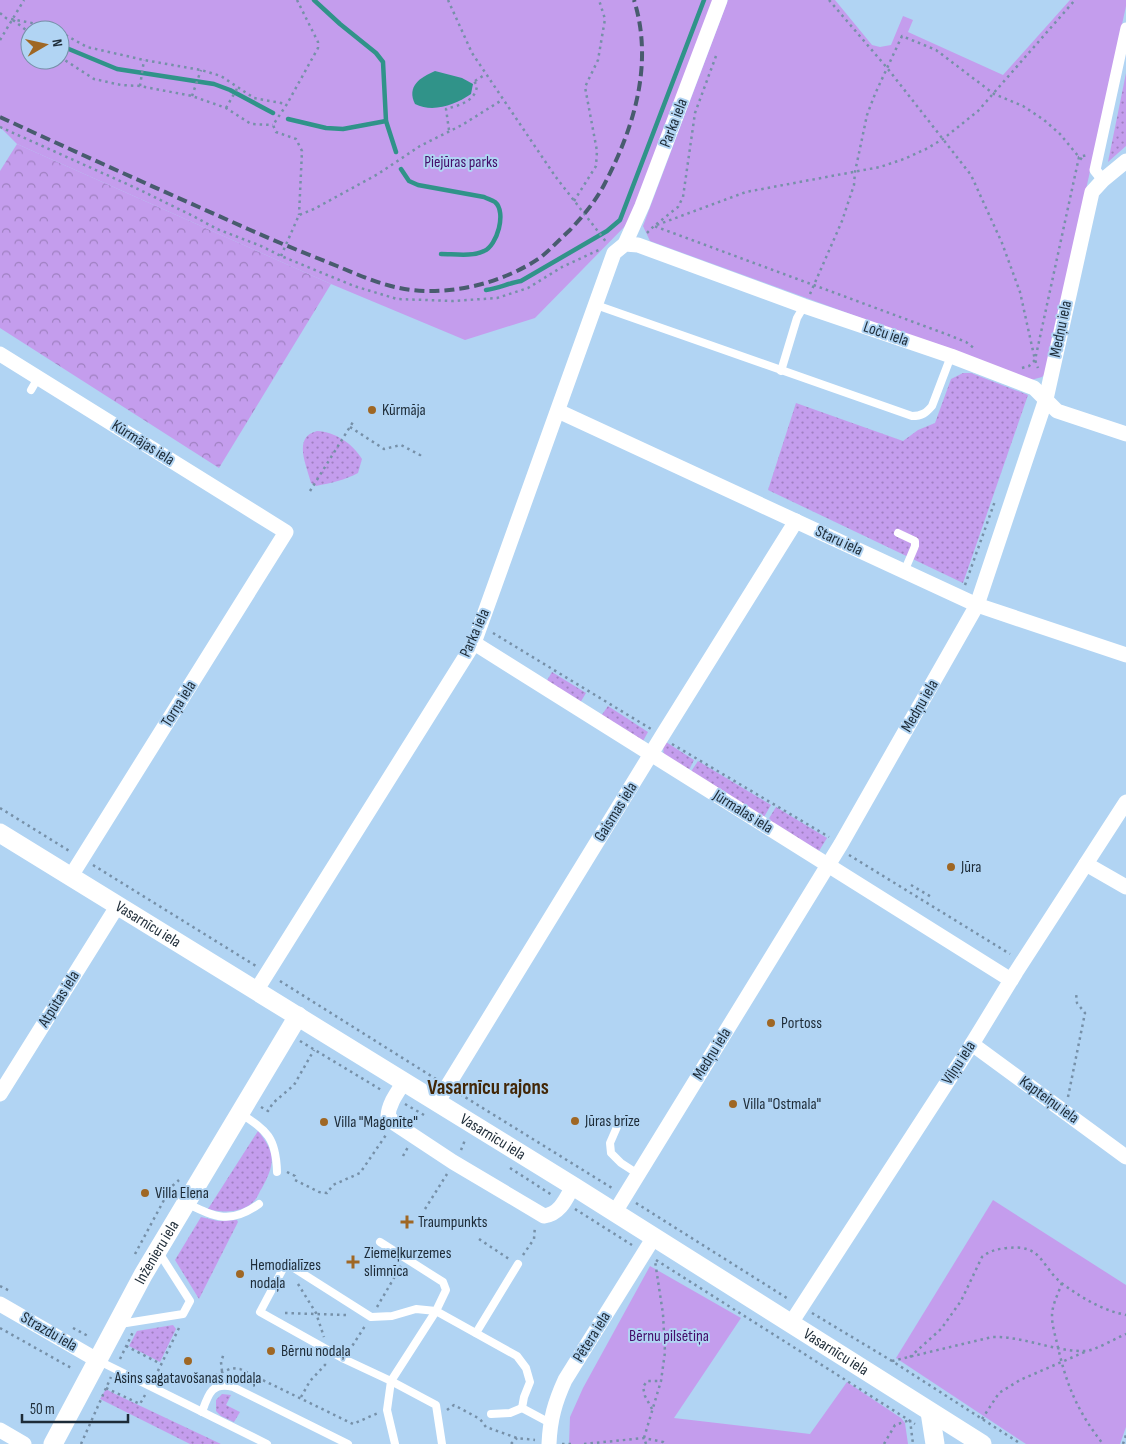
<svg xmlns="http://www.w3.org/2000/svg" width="1126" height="1444" viewBox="0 0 1126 1444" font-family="'Sofia Sans Condensed',sans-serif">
<defs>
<pattern id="grass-dots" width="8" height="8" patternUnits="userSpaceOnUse" patternTransform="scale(1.25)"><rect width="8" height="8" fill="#c49ded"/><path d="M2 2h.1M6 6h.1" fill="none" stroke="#9f80c1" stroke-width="1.8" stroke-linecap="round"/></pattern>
<pattern id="forest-crowns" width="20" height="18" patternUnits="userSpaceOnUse" patternTransform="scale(1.25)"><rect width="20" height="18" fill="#c49ded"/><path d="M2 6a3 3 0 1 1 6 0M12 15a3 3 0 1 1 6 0" fill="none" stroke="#9f80c1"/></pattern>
</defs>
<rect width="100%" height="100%" fill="#b1d4f3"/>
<g fill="url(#grass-dots)">
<path d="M1126,73V146L1108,162Z"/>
<path d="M963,373H971L1028,395L963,583L768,490L796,403L903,441L918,430L935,423L951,379Z"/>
<path d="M317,431C335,432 352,443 362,459L358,473C345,480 331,483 316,486L311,483C307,466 292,437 317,431Z"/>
<path d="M552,672L586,693L580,703L546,682Z"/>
<path d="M608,706L648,732L643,741L601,716Z"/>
<path d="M666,742L694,760L689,770L664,756L663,746Z"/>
<path d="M698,761L771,805L764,817L690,773Z"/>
<path d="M776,807L827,838L819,851L768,820Z"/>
<path d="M258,1131C276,1153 275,1164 262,1188C259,1192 257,1199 253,1202C242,1213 222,1213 208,1209Z"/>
<path d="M201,1217L218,1221L237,1220L238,1222L199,1299L175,1260Z"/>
<path d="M173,1325L176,1329L160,1362L129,1346L137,1331Z"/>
<path d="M106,1389L113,1393L221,1444H190L100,1399Z"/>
<path d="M222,1394L231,1395L226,1405L240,1412L234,1422L221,1416L216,1411V1400Z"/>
</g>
<path fill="url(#forest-crowns)" d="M17,144L331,284L219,468L0,328V171Z"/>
<g fill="#c49ded" fill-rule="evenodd">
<path d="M0,0H723L631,220L535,318L465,340L331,284L17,144L0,127ZM30,30H60V60H30Z"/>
<path d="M728,0H835L872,45L880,47L891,45L903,16L913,20L908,32L1003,75L1070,0H1126V6L1046,373L1042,377L1031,380L650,241L643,226Z"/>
<path d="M993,1200L1126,1285V1427L1120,1444H1026L896,1358Z"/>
<path d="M650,1266L741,1318L674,1418L810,1434L847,1382L901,1418L905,1423L908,1444H569L570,1417L583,1388Z"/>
</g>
<path fill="#309389" d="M435,71L462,78L473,84L471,94C455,105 433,113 415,104C406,86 421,77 435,71Z"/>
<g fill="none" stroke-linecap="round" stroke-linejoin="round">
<g stroke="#309389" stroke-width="4.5">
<path d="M314,0L340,24L376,53L383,62L386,121L396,152"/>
<path d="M64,47L117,69L214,84L230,90L273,113"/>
<path d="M288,119L326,128L343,129L386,121"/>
<path d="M401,169L409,181L418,185L484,197C488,199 492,200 495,202C507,212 497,246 484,251C472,257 454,254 441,254"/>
<path d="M486,290C499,288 509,283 521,281L607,231L620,220L704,0"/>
</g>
<g stroke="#7690a8" stroke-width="2.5" stroke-dasharray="2.5 4" stroke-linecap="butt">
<path d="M297,0L318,42V48L287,104L273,125L276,132L296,139L302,151L299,215"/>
<path d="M448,0L472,53L555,176L607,243"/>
<path d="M829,0L888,69L971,175L1002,243L1020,292L1035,360L1038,368"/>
<path d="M0,13L6,18L53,27L57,30"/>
<path d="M13,20L30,33"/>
<path d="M60,32L87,47L144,60L201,70L221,76L254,98L286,104"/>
<path d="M0,40L24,0"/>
<path d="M716,56L695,113L683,197L678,207L654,226L946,334L966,342L975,349"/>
<path d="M60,57L94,79L121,85L140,86L192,96L226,108L251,124L273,125"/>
<path d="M475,81L486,74"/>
<path d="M140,86L144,60"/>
<path d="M192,96L201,70"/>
<path d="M226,108L238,87"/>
<path d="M0,127L138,189L193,216L217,229L261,246L281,256L354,286L397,299L453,301L497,298L528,288L562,267L601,249"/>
<path d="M449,130L446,109C459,105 475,102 477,86L473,79"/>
<path d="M574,201L596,166L597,151L585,87L598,60L605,19L599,0"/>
<path d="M647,233L654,226L746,192L880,167L904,159L926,149L943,139L978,111L1075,0"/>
<path d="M281,256L299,215L314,209L378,174L420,146L462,125L502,100"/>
<path d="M810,294L842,221L854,185L855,172L867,115L875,94L902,36L936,50L994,94L1023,106L1044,120L1060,134L1079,157L1085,162"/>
<path d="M1022,368L1029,366L1035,360L1079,157L1087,155"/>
<path d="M350,427L384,449L401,445L420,455L422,452"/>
<path d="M310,491L353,422"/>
<path d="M965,585L995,501"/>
<path d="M493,633L651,729"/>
<path d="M672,744L829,837"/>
<path d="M0,808L71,852"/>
<path d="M849,855L1010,954"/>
<path d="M93,865L256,966"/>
<path d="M911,885L933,898"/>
<path d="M280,981L436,1079"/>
<path d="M300,1041L383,1091"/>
<path d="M460,1094L612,1188"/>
<path d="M1068,1097L1085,1013L1077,1003L1076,993"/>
<path d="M405,1104L424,1115"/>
<path d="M261,1107L268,1111L273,1103L294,1085L314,1050"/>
<path d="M461,1150L465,1140"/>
<path d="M403,1156L408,1147"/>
<path d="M510,1168L552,1195"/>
<path d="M287,1172L295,1176V1180L319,1192L327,1193L333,1185L360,1173L386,1135"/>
<path d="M636,1203L790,1300"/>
<path d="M425,1209L447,1174"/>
<path d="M575,1209L632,1245"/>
<path d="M479,1239L509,1259"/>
<path d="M135,1254L171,1187L179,1180"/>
<path d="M523,1255L534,1239L535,1226"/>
<path d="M656,1260L915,1424"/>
<path d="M1062,1283C1058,1294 1052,1305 1052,1316C1052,1325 1055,1335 1057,1343C1066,1384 1077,1411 1103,1444"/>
<path d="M298,1284L316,1313L324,1337"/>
<path d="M0,1286L10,1291"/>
<path d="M377,1307L401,1266"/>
<path d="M285,1313L347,1315"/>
<path d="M812,1313L892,1361L1021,1444"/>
<path d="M0,1328L73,1369"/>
<path d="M73,1328L90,1337"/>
<path d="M126,1346L161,1364"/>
<path d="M349,1351L365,1326"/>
<path d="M910,1357L941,1329L961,1301L982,1257C989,1251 997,1249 1007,1248C1044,1244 1040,1267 1064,1285C1084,1299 1102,1310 1126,1315"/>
<path d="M120,1359L133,1332"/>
<path d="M892,1361L992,1337C1024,1336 1054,1352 1086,1351C1096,1350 1116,1338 1126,1334"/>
<path d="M222,1371L221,1362L224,1353"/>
<path d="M215,1375L232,1368L240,1369L353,1424L378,1413"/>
<path d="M155,1377L180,1326"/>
<path d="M106,1388L140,1404L145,1395"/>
<path d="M301,1397L310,1381L325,1365V1360"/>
<path d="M652,1409L645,1396L643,1387L647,1381H661"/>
<path d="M447,1410L454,1405L480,1419L486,1427L517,1438L535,1440"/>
<path d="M982,1419L999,1393L1020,1380L1087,1351"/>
<path d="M910,1420L913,1444"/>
<path d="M81,1444L111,1377"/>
<path d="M511,1444L517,1438"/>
<path d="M562,1444H571"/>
<path d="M584,1444L644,1438L663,1442L665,1444"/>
<path d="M646,1444L644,1438L661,1381L665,1352L663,1314L655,1261"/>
<path d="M884,1444L895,1425L910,1420"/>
<path d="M1123,1444L1126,1435"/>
</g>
<g stroke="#fff" stroke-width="8">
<path d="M596,305L912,416C922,416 926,413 932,406L951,356"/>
<path d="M781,371L797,318L804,306"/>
<path d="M31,390L38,378"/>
<path d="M898,533L915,541V546L904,572"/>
<path d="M240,1113C267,1131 276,1137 277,1172"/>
<path d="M620,1120L610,1143L611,1153L621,1163L638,1174"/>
<path d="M186,1203C215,1217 230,1225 259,1204"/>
<path d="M380,1242L443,1282L446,1290L436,1311L416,1309L392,1316L371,1317L286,1263L260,1312L344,1359L391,1381L436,1405L442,1444"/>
<path d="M120,1324L183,1314L190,1301L158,1251"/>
<path d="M476,1333L518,1264"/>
<path d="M97,1360L267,1444"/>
<path d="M202,1412C208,1395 212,1381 233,1387L348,1444"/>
<path d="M491,1414L510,1413L522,1408"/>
<path d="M395,1444L387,1410L391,1381L436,1311L517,1356L526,1368L530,1382L524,1397L522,1408L550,1423"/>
</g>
<path stroke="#fff" stroke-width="11" d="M1103,180L1095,170L1126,28"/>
<g stroke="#fff" stroke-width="15">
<path d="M625,244L642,206L720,0"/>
<path d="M0,354L286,532L71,876"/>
<path d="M558,411L977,605L1126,655"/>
<path d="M474,643L1011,980"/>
<path d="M1086,864L1126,887"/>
<path d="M256,991L474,643L614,253L625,244L638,245L804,306L951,356L1034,388L1057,411L1126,434"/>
<path d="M972,1044L1126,1157"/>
<path d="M404,1082C397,1093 389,1103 388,1116L394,1123L453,1162L544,1216C560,1214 566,1199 573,1186"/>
<path d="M0,1094L118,905"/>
<path d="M437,1103L662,736L796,521"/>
<path d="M615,1212L841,844L977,605L1046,399L1092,192L1103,180L1126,161"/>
<path d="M0,1304L97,1360"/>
<path d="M791,1323L972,1044L1016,972L1126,802"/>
<path d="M0,1430L24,1444"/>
<path d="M549,1444C550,1419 555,1402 565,1380L654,1237"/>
</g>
<g stroke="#fff" stroke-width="19">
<path id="s1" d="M0,833L573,1186L982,1444"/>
<path d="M930,1412L935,1444"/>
<path id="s2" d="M53,1444L143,1275L298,1016"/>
</g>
<path stroke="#485c6e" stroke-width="4" stroke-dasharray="10 5" stroke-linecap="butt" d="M0,117C82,155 165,192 248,229C277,242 307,254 337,266C361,276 385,287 412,290C455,295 505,282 541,257C551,249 560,239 570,230C583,216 595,202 604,185C634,128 654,64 634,0"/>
</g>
<g fill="#9f6724" stroke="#b1d4f3" stroke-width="2">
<circle cx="372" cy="410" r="5"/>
<circle cx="951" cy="867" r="5"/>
<circle cx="771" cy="1023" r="5"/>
<circle cx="733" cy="1104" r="5"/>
<circle cx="575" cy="1121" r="5"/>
<circle cx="324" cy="1122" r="5"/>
<circle cx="145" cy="1193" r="5"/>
<path d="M404.5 1214.5h5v5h5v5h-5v5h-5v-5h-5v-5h5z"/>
<path d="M350.5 1254.5h5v5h5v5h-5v5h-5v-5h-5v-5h5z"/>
<circle cx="240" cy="1274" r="5"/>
<circle cx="271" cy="1351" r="5"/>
<circle cx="188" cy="1361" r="5"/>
</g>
<g text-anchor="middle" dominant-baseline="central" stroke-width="4" stroke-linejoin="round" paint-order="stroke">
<g font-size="16" fill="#1d2b37" stroke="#b1d4f3">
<text transform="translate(674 123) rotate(-69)">Parka iela</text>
<text transform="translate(1061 329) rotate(-78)">Medņu iela</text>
<text transform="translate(886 334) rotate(19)">Loču iela</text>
<text transform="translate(143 443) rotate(32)">Kūrmājas iela</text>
<text transform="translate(839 541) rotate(25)">Staru iela</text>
<text transform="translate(475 633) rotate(-66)">Parka iela</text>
<text transform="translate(179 704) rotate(-58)">Torņa iela</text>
<text transform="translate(920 706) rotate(-60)">Medņu iela</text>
<text transform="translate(616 812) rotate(-58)">Gaismas iela</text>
<text transform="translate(743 812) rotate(32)">Jūrmalas iela</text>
<text stroke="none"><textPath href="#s1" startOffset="174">Vasarnīcu iela</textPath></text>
<text transform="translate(59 999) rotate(-58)">Atpūtas iela</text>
<text transform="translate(712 1054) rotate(-58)">Medņu iela</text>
<text transform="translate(959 1063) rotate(-57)">Viļņu iela</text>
<text transform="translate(1049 1100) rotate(36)">Kapteiņu iela</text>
<text stroke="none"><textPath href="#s1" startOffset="579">Vasarnīcu iela</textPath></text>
<text stroke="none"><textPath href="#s2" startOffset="218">Inženieru iela</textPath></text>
<text transform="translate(49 1332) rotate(30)">Strazdu iela</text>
<text transform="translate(592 1337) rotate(-58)">Pētera iela</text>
<text stroke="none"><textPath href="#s1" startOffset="984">Vasarnīcu iela</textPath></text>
</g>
<g font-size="16" fill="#440d69" stroke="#b1d4f3">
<text x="461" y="162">Piejūras parks</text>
<text x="669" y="1336">Bērnu pilsētiņa</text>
</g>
<g font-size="16" fill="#1d2b37" stroke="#b1d4f3" text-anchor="start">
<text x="382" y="410">Kūrmāja</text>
<text x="961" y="867">Jūra</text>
<text x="781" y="1023">Portoss</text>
<text x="743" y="1104">Villa "Ostmala"</text>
<text x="585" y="1121">Jūras brīze</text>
<text x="334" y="1122">Villa "Magonīte"</text>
<text x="155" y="1193">Villa Elena</text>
<text x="418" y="1222">Traumpunkts</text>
<text x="364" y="1253">Ziemeļkurzemes<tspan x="364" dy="18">slimnīca</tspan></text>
<text x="250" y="1265">Hemodialīzes<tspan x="250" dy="18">nodaļa</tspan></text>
<text x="281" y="1351">Bērnu nodaļa</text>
<text x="188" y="1378" text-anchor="middle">Asins sagatavošanas nodaļa</text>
</g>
<g font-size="21" font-weight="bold" fill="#422707" stroke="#b1d4f3">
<text x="488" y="1087">Vasarnīcu rajons</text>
</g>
</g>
<g transform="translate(45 45) rotate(81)"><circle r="24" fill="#b1d4f3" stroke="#7690a8"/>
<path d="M0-4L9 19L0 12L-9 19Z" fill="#9f6724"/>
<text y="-8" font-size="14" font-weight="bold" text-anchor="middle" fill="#1d2b37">N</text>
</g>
<path d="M22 1414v8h106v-8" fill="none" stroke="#1d2b37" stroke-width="2.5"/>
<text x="30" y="1414" font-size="15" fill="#1d2b37" stroke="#b1d4f3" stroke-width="4" paint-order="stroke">50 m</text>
</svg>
